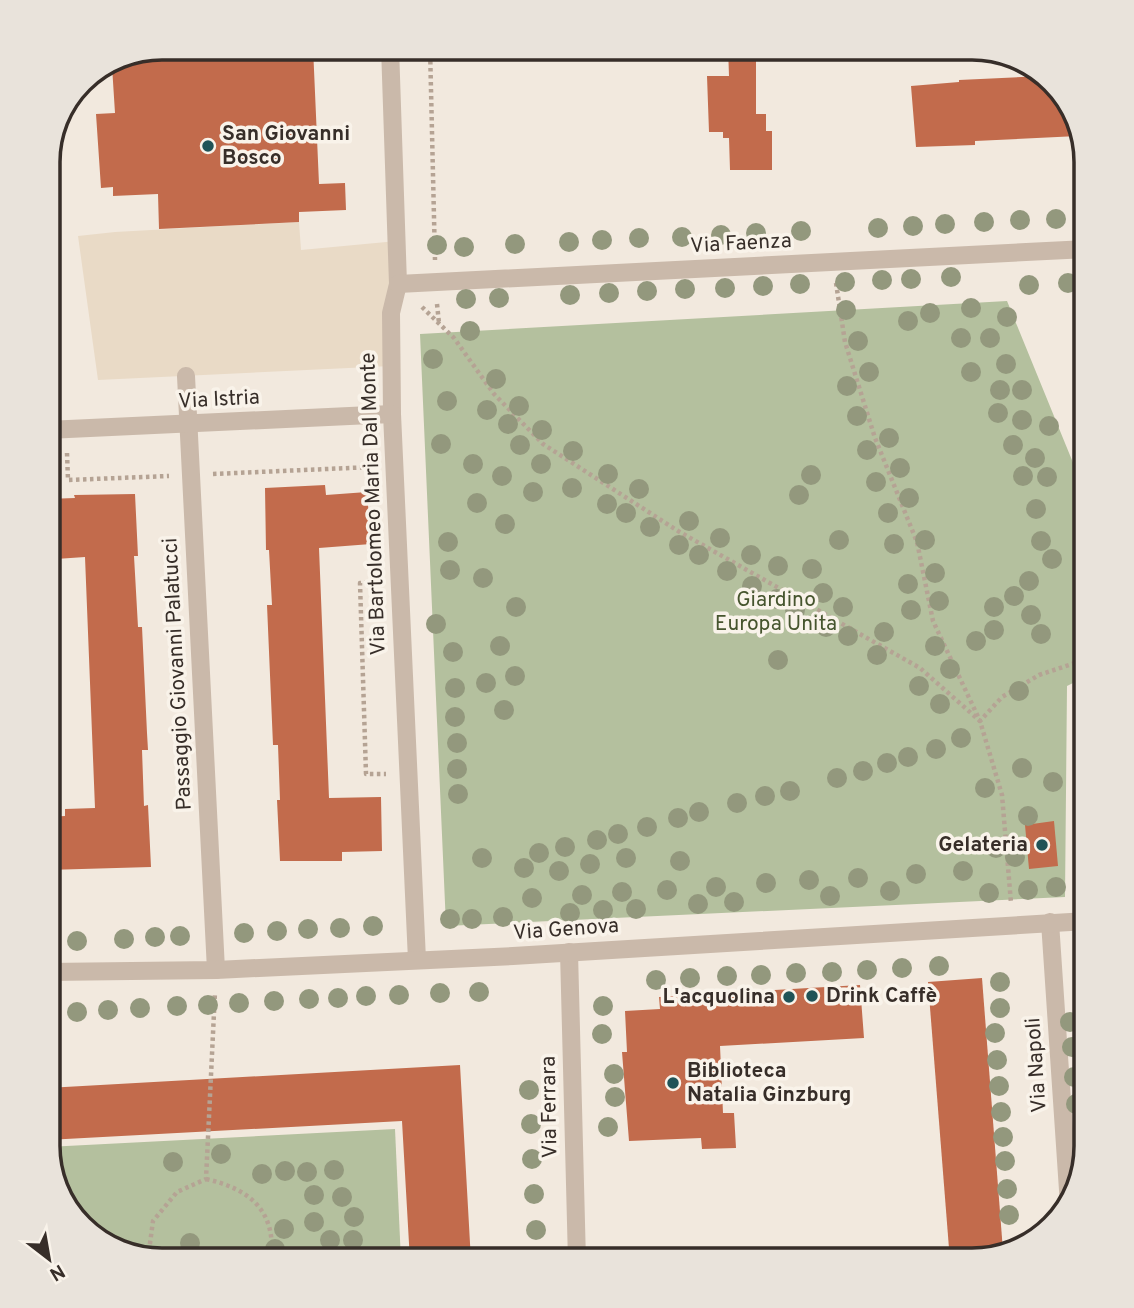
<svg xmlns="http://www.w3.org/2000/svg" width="1134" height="1308" viewBox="0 0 1134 1308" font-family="Overpass,sans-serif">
<rect width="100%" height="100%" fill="#f2e9de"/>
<g fill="#b4c09e">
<path d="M1007,301L1087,497V676L1067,686L1065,897L446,926L420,334Z"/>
<path d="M395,1129L401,1261H161L110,1249L71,1216L47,1147Z"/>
</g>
<path fill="#e9dac6" d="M299,222L301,250L397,241L391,366L98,380L78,236L115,232Z"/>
<g fill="#c26b4c">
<path d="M161,47H313L319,184L345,183L346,210L299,212V222L159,229L158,194L113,196V187L101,188L96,114L115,113L112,66Z"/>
<path d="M728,47H756V114H766V131H772V170H730L729,138H723V132H709L707,76H729Z"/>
<path d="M1044,76L1063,92L1078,136L975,141V145L916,147L911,86L959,82V80Z"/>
<path d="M325,485L326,495L367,492L371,544L319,548L329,798L381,797L382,851L342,852V861H280L277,800H280L278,745H273L267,605H272L269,550H266L265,488Z"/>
<path d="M135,494L138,556H134L138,627H142L147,733L148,750H142L144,806L148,805L151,867L47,870V817L65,816V809L95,808L85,557L56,559L55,550L47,551V499L75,498L74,495Z"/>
<path d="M1054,821L1058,866L1029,869L1025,825Z"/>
<path d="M982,978L1003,1251L973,1261H950L928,982Z"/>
<path d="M860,985L864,1038L720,1046L723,1113H734L736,1148L702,1149L701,1138L629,1141L622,1052H627L625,1011L660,1009L659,997Z"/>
<path d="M460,1065L471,1261H410L402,1121L47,1140V1088Z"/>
</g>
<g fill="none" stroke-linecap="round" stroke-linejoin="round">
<g stroke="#b5a394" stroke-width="4.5" stroke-dasharray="3.5 3.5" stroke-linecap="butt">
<path d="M430,47L435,260"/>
<path d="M836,283L845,342L875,438L917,542L933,621L980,721L1002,697L1039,675L1087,659"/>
<path d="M437,304L439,323"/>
<path d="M422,307L454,338L494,394L543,444L678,531L920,668L980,721L1002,795L1011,903"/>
<path d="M67,453L68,480L169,476"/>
<path d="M213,474L372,467"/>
<path d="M375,582L360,583L366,774H386"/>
<path d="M206,1179C250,1189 277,1211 271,1261"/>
<path d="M148,1258L153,1221L177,1192L206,1179L215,992"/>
</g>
<path stroke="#cab9aa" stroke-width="18" d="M186,376L216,970"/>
<g stroke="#cab9aa" stroke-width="18">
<path d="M390,47L398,284L391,313L392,414L417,960"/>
<path d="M398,284L1087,249"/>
<path d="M47,430L392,414"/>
<path d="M1050,922L1069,1205"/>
<path d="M569,952L577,1261"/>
</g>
<path stroke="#cab9aa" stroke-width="18" d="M47,972L216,970L513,956L1087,921"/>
</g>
<g fill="#93987d">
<circle cx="1056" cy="219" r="10"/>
<circle cx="1020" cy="220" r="10"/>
<circle cx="984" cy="222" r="10"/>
<circle cx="945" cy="224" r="10"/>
<circle cx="913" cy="226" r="10"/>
<circle cx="878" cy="228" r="10"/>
<circle cx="801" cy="231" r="10"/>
<circle cx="756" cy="233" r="10"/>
<circle cx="721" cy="235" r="10"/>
<circle cx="682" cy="237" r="10"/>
<circle cx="639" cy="238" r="10"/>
<circle cx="602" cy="240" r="10"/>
<circle cx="569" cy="242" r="10"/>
<circle cx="515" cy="244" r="10"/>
<circle cx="437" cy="245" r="10"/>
<circle cx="464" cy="247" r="10"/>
<circle cx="951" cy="277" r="10"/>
<circle cx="911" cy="279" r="10"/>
<circle cx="882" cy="280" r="10"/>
<circle cx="845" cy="282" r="10"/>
<circle cx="1068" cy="283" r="10"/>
<circle cx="800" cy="284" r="10"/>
<circle cx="1029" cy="285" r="10"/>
<circle cx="763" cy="286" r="10"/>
<circle cx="725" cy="288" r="10"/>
<circle cx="685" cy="289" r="10"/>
<circle cx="647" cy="291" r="10"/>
<circle cx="609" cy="293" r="10"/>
<circle cx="570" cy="295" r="10"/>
<circle cx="499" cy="298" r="10"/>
<circle cx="466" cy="299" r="10"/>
<circle cx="971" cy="308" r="10"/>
<circle cx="846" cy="310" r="10"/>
<circle cx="930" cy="313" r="10"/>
<circle cx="1007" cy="317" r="10"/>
<circle cx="908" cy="321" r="10"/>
<circle cx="470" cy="331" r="10"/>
<circle cx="961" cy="338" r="10"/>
<circle cx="990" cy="338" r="10"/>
<circle cx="858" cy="341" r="10"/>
<circle cx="433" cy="359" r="10"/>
<circle cx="1006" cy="364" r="10"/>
<circle cx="869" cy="372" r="10"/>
<circle cx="971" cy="372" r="10"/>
<circle cx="496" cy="379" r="10"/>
<circle cx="847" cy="386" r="10"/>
<circle cx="1000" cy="390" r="10"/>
<circle cx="1022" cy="390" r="10"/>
<circle cx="447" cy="401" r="10"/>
<circle cx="519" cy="406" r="10"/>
<circle cx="487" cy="410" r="10"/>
<circle cx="998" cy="413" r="10"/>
<circle cx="857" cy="416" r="10"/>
<circle cx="1022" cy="420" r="10"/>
<circle cx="508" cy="424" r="10"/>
<circle cx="1049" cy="426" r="10"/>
<circle cx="542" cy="430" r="10"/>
<circle cx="889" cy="438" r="10"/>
<circle cx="441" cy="444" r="10"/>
<circle cx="520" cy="445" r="10"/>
<circle cx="1013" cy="445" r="10"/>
<circle cx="867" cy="450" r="10"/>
<circle cx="573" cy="451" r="10"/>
<circle cx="1035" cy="458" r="10"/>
<circle cx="473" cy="464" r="10"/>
<circle cx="541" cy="464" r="10"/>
<circle cx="900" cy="468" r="10"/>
<circle cx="608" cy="474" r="10"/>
<circle cx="811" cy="475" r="10"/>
<circle cx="502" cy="476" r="10"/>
<circle cx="1023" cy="476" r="10"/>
<circle cx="1047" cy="477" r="10"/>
<circle cx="876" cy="482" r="10"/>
<circle cx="572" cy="488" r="10"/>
<circle cx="639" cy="489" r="10"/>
<circle cx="533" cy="492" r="10"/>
<circle cx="799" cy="495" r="10"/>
<circle cx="909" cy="498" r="10"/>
<circle cx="477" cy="503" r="10"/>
<circle cx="607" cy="504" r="10"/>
<circle cx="1036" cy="509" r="10"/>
<circle cx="626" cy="513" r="10"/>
<circle cx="888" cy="513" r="10"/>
<circle cx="689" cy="521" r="10"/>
<circle cx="505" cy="524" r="10"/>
<circle cx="650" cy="527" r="10"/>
<circle cx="720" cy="538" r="10"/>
<circle cx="839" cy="540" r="10"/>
<circle cx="925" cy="540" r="10"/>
<circle cx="1041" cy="541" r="10"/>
<circle cx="448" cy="542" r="10"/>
<circle cx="894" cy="544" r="10"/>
<circle cx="679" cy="545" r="10"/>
<circle cx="699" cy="555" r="10"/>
<circle cx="751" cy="555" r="10"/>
<circle cx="1052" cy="559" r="10"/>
<circle cx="778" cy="566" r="10"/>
<circle cx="812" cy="569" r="10"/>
<circle cx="450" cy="570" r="10"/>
<circle cx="727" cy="571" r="10"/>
<circle cx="935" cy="573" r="10"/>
<circle cx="483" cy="578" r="10"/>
<circle cx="1029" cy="581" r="10"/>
<circle cx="908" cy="584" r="10"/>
<circle cx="752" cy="586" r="10"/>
<circle cx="823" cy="593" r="10"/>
<circle cx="1014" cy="596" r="10"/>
<circle cx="777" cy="599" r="10"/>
<circle cx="939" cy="601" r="10"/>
<circle cx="516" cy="607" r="10"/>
<circle cx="843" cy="607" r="10"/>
<circle cx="994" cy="607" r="10"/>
<circle cx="795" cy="610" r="10"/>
<circle cx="911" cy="610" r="10"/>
<circle cx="1031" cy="615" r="10"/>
<circle cx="436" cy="624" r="10"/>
<circle cx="826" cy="627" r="10"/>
<circle cx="994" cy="630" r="10"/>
<circle cx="884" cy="632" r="10"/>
<circle cx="1041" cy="634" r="10"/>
<circle cx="848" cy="636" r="10"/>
<circle cx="976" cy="641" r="10"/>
<circle cx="500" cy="646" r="10"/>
<circle cx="935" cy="646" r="10"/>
<circle cx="453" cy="652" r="10"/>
<circle cx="877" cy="655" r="10"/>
<circle cx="778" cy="660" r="10"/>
<circle cx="950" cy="669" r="10"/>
<circle cx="515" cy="676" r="10"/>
<circle cx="486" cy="683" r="10"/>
<circle cx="919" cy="686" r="10"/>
<circle cx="455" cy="688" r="10"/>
<circle cx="1019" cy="691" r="10"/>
<circle cx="940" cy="704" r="10"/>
<circle cx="504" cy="710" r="10"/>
<circle cx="455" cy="717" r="10"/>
<circle cx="961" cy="738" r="10"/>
<circle cx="457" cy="743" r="10"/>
<circle cx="936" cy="749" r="10"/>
<circle cx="908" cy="757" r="10"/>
<circle cx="887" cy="763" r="10"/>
<circle cx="1022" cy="768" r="10"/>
<circle cx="457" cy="769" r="10"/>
<circle cx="863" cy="771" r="10"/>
<circle cx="837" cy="778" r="10"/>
<circle cx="1053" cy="782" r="10"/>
<circle cx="985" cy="788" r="10"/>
<circle cx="790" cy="791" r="10"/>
<circle cx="458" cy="794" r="10"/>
<circle cx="765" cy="796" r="10"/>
<circle cx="737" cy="803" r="10"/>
<circle cx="699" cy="812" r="10"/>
<circle cx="1028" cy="816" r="10"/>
<circle cx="678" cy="818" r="10"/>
<circle cx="647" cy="827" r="10"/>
<circle cx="618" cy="834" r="10"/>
<circle cx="597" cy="840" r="10"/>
<circle cx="565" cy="847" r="10"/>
<circle cx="996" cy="848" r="10"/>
<circle cx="539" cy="853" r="10"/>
<circle cx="1015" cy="857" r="10"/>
<circle cx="482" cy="858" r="10"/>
<circle cx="626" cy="858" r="10"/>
<circle cx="680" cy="861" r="10"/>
<circle cx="590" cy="864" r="10"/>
<circle cx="524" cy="868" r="10"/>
<circle cx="559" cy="871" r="10"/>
<circle cx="963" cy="871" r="10"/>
<circle cx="916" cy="874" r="10"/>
<circle cx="858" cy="878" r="10"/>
<circle cx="809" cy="880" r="10"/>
<circle cx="766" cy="883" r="10"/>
<circle cx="716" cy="887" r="10"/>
<circle cx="1056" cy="887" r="10"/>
<circle cx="667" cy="890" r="10"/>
<circle cx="1028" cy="890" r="10"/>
<circle cx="890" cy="891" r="10"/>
<circle cx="622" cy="892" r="10"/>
<circle cx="989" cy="893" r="10"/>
<circle cx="582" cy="895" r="10"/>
<circle cx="830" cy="896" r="10"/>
<circle cx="532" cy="898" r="10"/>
<circle cx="734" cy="902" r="10"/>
<circle cx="698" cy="904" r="10"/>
<circle cx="636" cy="909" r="10"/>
<circle cx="603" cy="910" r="10"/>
<circle cx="570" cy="913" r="10"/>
<circle cx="503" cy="917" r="10"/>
<circle cx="450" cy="919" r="10"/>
<circle cx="472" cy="919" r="10"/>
<circle cx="373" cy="926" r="10"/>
<circle cx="340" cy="928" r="10"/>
<circle cx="308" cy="929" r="10"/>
<circle cx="277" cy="931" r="10"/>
<circle cx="244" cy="933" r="10"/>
<circle cx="180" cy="936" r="10"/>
<circle cx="155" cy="937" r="10"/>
<circle cx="124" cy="939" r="10"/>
<circle cx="77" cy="941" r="10"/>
<circle cx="939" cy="966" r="10"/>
<circle cx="902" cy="968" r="10"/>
<circle cx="867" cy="970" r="10"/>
<circle cx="832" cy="972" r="10"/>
<circle cx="796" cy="973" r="10"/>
<circle cx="761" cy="975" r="10"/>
<circle cx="727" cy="976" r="10"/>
<circle cx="690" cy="978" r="10"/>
<circle cx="656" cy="980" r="10"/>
<circle cx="1000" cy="982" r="10"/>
<circle cx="479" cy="992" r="10"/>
<circle cx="440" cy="993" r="10"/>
<circle cx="399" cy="995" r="10"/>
<circle cx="366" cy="996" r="10"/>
<circle cx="338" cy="998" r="10"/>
<circle cx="309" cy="999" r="10"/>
<circle cx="274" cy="1001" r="10"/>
<circle cx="239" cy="1003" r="10"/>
<circle cx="208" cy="1005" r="10"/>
<circle cx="177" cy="1006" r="10"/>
<circle cx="603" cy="1006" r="10"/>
<circle cx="140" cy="1008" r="10"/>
<circle cx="1000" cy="1008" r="10"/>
<circle cx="108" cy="1010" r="10"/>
<circle cx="77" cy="1012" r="10"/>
<circle cx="1070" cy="1022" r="10"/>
<circle cx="995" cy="1033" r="10"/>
<circle cx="602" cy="1034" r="10"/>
<circle cx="1072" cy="1047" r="10"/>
<circle cx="997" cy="1060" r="10"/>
<circle cx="614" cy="1074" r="10"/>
<circle cx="1074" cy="1077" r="10"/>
<circle cx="999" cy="1086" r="10"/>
<circle cx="529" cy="1090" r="10"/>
<circle cx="615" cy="1097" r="10"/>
<circle cx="1076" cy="1104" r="10"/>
<circle cx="1001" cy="1112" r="10"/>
<circle cx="531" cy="1124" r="10"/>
<circle cx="608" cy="1127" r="10"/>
<circle cx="1003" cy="1137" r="10"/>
<circle cx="221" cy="1154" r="10"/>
<circle cx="532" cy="1159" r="10"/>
<circle cx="1005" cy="1161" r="10"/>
<circle cx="173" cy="1162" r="10"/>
<circle cx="334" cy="1170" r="10"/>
<circle cx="285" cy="1171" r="10"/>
<circle cx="307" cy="1172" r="10"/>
<circle cx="262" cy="1174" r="10"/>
<circle cx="1007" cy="1189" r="10"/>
<circle cx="534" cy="1194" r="10"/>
<circle cx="314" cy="1195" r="10"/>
<circle cx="342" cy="1197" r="10"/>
<circle cx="1009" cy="1215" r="10"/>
<circle cx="354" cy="1217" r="10"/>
<circle cx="314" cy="1222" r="10"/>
<circle cx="284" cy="1229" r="10"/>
<circle cx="536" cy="1230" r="10"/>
<circle cx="330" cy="1240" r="10"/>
<circle cx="353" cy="1240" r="10"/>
<circle cx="190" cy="1243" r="10"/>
<circle cx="275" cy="1249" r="10"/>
</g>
<g fill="#205357" stroke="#f9f3ea" stroke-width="2.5">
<circle cx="208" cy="146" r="7"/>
<circle cx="1042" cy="845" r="7"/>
<circle cx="812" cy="996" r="7"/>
<circle cx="789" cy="997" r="7"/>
<circle cx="673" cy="1083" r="7"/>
</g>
<g text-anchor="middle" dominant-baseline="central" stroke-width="7" stroke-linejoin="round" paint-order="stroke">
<g font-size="21" font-weight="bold" fill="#372e29" stroke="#f9f3ea" text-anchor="start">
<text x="222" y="134">San Giovanni<tspan x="222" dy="24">Bosco</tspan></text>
<text x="1028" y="845" text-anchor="end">Gelateria</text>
<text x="826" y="996">Drink Caffè</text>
<text x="775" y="997" text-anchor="end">L'acquolina</text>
<text x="687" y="1071">Biblioteca<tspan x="687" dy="24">Natalia Ginzburg</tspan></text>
</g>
<g font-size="21" fill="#372e29" stroke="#f9f3ea">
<text transform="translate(741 244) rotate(-3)">Via Faenza</text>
<text transform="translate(219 400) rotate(-3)">Via Istria</text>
<text transform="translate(374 504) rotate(-92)">Via Bartolomeo Maria Dal Monte</text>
<text transform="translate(178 674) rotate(-93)">Passaggio Giovanni Palatucci</text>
<text transform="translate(566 930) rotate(-4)">Via Genova</text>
<text transform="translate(1037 1065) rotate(-94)">Via Napoli</text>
<text transform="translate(550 1107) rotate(-91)">Via Ferrara</text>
</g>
<g font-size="21" fill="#46552e" stroke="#f9f3ea">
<text x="776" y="600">Giardino<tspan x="776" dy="24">Europa Unita</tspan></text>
</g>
</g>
<path d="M0 0H1134V1308H0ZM162 60H972A102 102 0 0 1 1074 162V1146A102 102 0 0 1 972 1248H162A102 102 0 0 1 60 1146V162A102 102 0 0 1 162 60Z" fill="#e9e3db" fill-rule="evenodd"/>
<path fill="none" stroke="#372e29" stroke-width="3.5" d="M162 60H972A102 102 0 0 1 1074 162V1146A102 102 0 0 1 972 1248H162A102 102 0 0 1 60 1146V162A102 102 0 0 1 162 60Z"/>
<g transform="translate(49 1259) rotate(149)" stroke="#f9f3ea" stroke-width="5" paint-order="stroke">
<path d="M0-5L12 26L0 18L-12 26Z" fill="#372e29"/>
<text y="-10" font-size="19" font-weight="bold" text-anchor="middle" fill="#372e29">N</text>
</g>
</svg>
